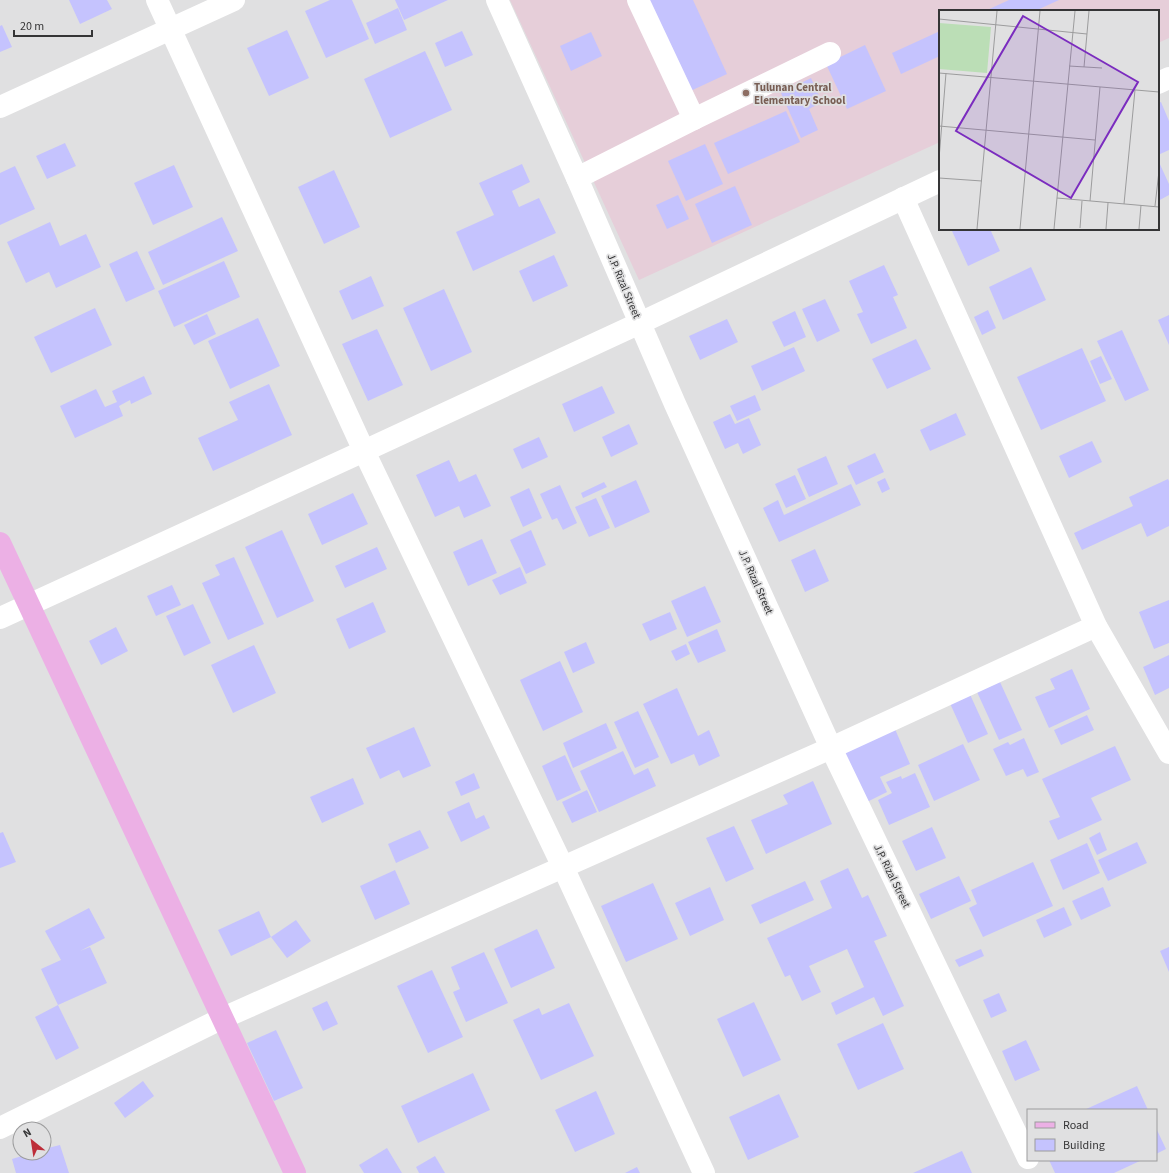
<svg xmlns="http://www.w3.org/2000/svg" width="1169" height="1173" viewBox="0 0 1169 1173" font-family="'Source Sans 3',sans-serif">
<rect width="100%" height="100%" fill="#e0e0e1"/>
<path fill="#e6ced9" d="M510,0H1169V38L1158,43V11H940V142L639,280Z"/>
<g fill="#c5c3fe">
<path d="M69,0H107L112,9L80,24Z"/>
<path d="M330,0H352L369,39L326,58L305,11Z"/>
<path d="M395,0H448L404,20Z"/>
<path d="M641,0H693L727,74L684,94Z"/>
<path d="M1009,0H1059L1035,11H985Z"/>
<path d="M398,8L407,30L375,44L366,23Z"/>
<path d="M2,25L12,47L0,52V26Z"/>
<path d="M287,30L309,78L269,96L247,48Z"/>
<path d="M462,31L473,55L445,67L435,43Z"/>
<path d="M940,31V56L901,74L892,53Z"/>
<path d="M591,32L602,56L571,71L560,46Z"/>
<path d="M865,45L886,91L847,109L826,64Z"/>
<path d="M425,51L452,110L390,138L364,79Z"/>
<path d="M811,78L822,102L809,109L818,130L801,138L781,93Z"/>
<path d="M1161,102L1169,121V150L1158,155V103Z"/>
<path d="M786,111L800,142L728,174L714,143Z"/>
<path d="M65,143L76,166L47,179L36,156Z"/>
<path d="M705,144L723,184L686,201L668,161Z"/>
<path d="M1158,160L1169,184V195L1158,201Z"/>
<path d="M522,164L530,182L512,191L519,207L539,198L556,233L473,271L456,232L494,215L479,183Z"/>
<path d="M174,165L193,207L153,225L134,183Z"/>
<path d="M15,166L35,209L0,225V173Z"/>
<path d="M334,170L360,227L324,244L298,187Z"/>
<path d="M735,186L752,225L712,243L695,204Z"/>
<path d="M678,195L689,219L667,229L656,205Z"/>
<path d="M222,217L238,251L163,285L148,252Z"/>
<path d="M50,222L60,246L86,234L101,267L56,288L49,272L26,283L7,242Z"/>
<path d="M956,229H990L1000,251L968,266L952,231Z"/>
<path d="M137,251L155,289L126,302L109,264Z"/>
<path d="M554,255L568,286L533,302L519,271Z"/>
<path d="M224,261L240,297L174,327L158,291Z"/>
<path d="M884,265L898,295L893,297L907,328L871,344L857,314L863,312L849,281Z"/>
<path d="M1031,267L1046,300L1003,320L989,287Z"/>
<path d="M371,276L384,306L352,320L339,291Z"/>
<path d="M444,289L472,352L431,371L403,308Z"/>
<path d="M825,299L840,331L817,342L802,309Z"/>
<path d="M95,308L112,345L51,373L34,337Z"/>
<path d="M988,310L996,328L982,335L974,317Z"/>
<path d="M795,311L806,337L784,347L772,322Z"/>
<path d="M207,314L216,334L194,345L184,325Z"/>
<path d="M1169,315V345L1158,320Z"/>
<path d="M258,318L280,366L230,389L208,341Z"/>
<path d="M727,319L738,342L700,360L689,336Z"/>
<path d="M377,329L403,385L368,401L342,344Z"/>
<path d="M1122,330L1149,390L1125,401L1097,341Z"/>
<path d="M916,339L931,369L887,389L872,359Z"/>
<path d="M794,347L805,371L762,391L751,366Z"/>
<path d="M1082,348L1106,401L1041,430L1017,377Z"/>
<path d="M1101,356L1112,379L1100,384L1090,361Z"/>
<path d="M144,376L152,394L131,404L130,400L119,406L123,416L75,438L60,406L96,389L105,407L117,402L112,391Z"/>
<path d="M269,384L292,435L213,471L198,438L238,420L229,402Z"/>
<path d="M602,386L615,413L574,432L562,404Z"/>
<path d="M755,395L761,410L737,421L730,406Z"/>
<path d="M956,413L966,435L930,451L920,430Z"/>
<path d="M730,414L735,424L749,418L761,445L743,454L738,443L725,449L713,422Z"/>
<path d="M629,424L638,444L611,457L602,437Z"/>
<path d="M539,437L548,457L522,469L513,449Z"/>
<path d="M1092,441L1102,462L1069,478L1059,456Z"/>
<path d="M875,453L884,472L856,485L847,466Z"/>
<path d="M826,456L838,484L809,497L797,469Z"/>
<path d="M449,460L459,482L476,474L491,506L464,518L459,506L435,517L416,475Z"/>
<path d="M795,475L806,499L786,508L775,484Z"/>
<path d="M885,478L890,489L882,493L877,482Z"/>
<path d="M1168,479L1169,481V526L1147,537L1141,523L1082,550L1074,533L1133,506L1129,497Z"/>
<path d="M636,480L650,512L615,528L601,496Z"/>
<path d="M604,482L607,487L583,498L581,493Z"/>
<path d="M851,484L861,505L779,542L763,508L778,500L784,515Z"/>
<path d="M560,485L577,523L563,530L557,518L552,520L540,494Z"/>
<path d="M529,488L542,518L523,527L510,497Z"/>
<path d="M353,493L368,524L322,545L308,514Z"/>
<path d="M596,498L610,528L589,537L575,507Z"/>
<path d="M282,530L314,601L277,618L245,547Z"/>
<path d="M531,530L546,565L526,574L510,540Z"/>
<path d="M482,539L497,573L468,586L453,552Z"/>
<path d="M377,547L387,569L345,588L335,566Z"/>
<path d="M815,549L829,581L805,592L791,560Z"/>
<path d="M234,557L264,624L228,640L202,583L220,575L215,565Z"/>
<path d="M520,567L527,583L500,595L492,580Z"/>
<path d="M172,585L181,605L156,616L147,596Z"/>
<path d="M705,586L721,622L687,637L671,601Z"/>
<path d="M1169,600V643L1154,649L1139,612Z"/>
<path d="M373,602L386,632L349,649L336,619Z"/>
<path d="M193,604L211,643L184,656L166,616Z"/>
<path d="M670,612L677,629L650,641L642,624Z"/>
<path d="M116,627L128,651L101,665L89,641Z"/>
<path d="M717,629L726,651L698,663L688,642Z"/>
<path d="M586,642L595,663L573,673L564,652Z"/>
<path d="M686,644L690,654L676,661L671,651Z"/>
<path d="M254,645L276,693L233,713L211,665Z"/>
<path d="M1169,655V688L1155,695L1143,667Z"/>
<path d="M560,661L583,712L543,731L520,680Z"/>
<path d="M1072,669L1090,709L1049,728L1035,697L1055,689L1050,679Z"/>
<path d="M1000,682L1022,730L999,740L977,692Z"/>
<path d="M677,688L698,736L709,730L720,756L699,766L694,754L671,764L643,704Z"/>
<path d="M968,690L988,734L968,743L948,699Z"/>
<path d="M638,711L659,757L635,768L614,722Z"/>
<path d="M1087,715L1094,730L1061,745L1054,730Z"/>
<path d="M606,723L617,748L573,768L563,743Z"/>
<path d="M414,727L431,766L403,778L399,770L380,779L366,748Z"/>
<path d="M895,729L910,764L880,777L887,792L867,802L844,752Z"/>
<path d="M1024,738L1039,772L1027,777L1023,769L1006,776L993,749L1008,742L1010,745Z"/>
<path d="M963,744L980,780L934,801L918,765Z"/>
<path d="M1115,746L1131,780L1091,798L1102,820L1058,840L1049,821L1060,817L1042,779Z"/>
<path d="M623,751L634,775L648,768L656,786L599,812L580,771Z"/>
<path d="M565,755L581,790L557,801L542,766Z"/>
<path d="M474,773L480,788L461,796L455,782Z"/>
<path d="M915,773L930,807L889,825L878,800L892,793L886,782L901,776L902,779Z"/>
<path d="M353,778L364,804L322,823L310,797Z"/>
<path d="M813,781L832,824L766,854L751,820L788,804L783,795Z"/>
<path d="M587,790L597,812L572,823L562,802Z"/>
<path d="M469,802L476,819L484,815L490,828L461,842L447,812Z"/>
<path d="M734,826L754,869L726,882L706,838Z"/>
<path d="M932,827L946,858L916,871L902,841Z"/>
<path d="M420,830L429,848L396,863L388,844Z"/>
<path d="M3,832L16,862L0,868V833Z"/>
<path d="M1100,832L1107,850L1097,855L1089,838Z"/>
<path d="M1137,842L1147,863L1108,881L1098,860Z"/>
<path d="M1087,843L1100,873L1063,890L1050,860Z"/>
<path d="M1033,862L1053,906L983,937L969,908L977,904L971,890Z"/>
<path d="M848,868L862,898L868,895L887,936L874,941L904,1006L883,1016L874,997L836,1015L831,1003L864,987L847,949L809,966L821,992L802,1001L790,975L785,977L767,938L832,908L820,881Z"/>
<path d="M395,870L410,904L375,920L360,886Z"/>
<path d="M959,876L971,901L931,919L919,894Z"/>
<path d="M805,881L814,900L760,924L751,905Z"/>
<path d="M653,883L678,939L626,962L601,906Z"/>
<path d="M710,887L724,920L690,936L675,903Z"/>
<path d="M1103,887L1111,906L1081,920L1072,901Z"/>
<path d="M1064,907L1072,925L1044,938L1036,920Z"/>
<path d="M89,908L105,938L80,951L90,947L107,983L58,1005L41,969L61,960L45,931Z"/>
<path d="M259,911L271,937L296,920L311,941L287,958L271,937L231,956L218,930Z"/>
<path d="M537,929L555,968L511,988L494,949Z"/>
<path d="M1169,947V972L1160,951Z"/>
<path d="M981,949L984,956L959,967L955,960Z"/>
<path d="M484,952L508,1003L466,1022L453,992L460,989L451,967Z"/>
<path d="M432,970L463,1037L428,1053L397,986Z"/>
<path d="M999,993L1007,1011L991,1018L983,1000Z"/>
<path d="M327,1001L338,1024L323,1031L312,1008Z"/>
<path d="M754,1002L781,1060L743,1077L717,1019Z"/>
<path d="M569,1003L594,1056L541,1080L513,1020L539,1008L542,1015Z"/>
<path d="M58,1005L79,1048L56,1060L35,1017Z"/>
<path d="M883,1023L904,1069L858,1090L837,1044Z"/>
<path d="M276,1030L303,1088L274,1101L247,1043Z"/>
<path d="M1026,1040L1040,1070L1015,1081L1002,1051Z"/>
<path d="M473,1073L490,1110L418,1143L401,1106Z"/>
<path d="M143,1081L154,1096L125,1118L114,1103Z"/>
<path d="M1137,1086L1148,1110H1084Z"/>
<path d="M596,1091L615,1134L575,1152L555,1110Z"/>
<path d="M779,1094L799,1137L748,1160L729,1117Z"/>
<path d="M1156,1128L1166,1149L1156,1154Z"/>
<path d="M60,1145L69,1173H16L12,1159L32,1153H44V1149Z"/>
<path d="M387,1148L402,1173H364L359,1165Z"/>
<path d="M962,1151L972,1173H913Z"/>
<path d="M435,1156L445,1173H419L416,1167Z"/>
<path d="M1049,1160H1142L1114,1173H1055Z"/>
<path d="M637,1167L640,1173H625Z"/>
</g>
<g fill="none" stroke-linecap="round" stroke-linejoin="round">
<g stroke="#fff" stroke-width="22">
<path d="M157,0L364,451L563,867L704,1173"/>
<path d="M497,0L577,178L675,404L831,748L1028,1158"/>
<path d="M638,0L694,119"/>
<path d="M1158,83L1169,78"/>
<path d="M0,107L234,0"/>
<path d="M577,178L694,119L830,53"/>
<path d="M903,198L1096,626L1169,753"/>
<path d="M0,618L364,451L640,323L940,181"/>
<path d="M0,1128L223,1018L831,748L1096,626"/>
</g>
<path stroke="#ecb0e5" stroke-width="22" d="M0,543L295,1173"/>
</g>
<circle fill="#8d6e63" stroke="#e0e0e1" stroke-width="1.5" cx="746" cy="93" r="4"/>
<g text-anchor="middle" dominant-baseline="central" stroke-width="3.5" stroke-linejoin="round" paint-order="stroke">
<g font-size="11" font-weight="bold" fill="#785e54" stroke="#e0e0e1" text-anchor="start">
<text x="754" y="87">Tulunan Central<tspan x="754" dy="13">Elementary School</tspan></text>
</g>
<g font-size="11" fill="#353536" stroke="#e0e0e1">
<text transform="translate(624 286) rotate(67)">J.P. Rizal Street</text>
<text transform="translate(756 582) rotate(66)">J.P. Rizal Street</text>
<text transform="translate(892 876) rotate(64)">J.P. Rizal Street</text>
</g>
</g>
<g transform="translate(939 10)">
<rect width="220" height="220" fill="#e0e0e1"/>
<path d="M0,13L52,17L48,63L0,59Z" fill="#bbdeb6"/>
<path fill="none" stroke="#9c9c9d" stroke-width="1" d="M0,9L148,24M130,56L163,58M145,57L150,1M0,63L220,82M0,116L156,130M0,149L7,63M0,168L43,171M118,188L220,197M151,191L161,77M185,194L196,80M216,196L220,161M141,218L143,191M38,219L58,1M81,219L101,1M115,219L136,1M167,219L169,193M200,219L202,195"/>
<path fill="#7b2cbf" fill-opacity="0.15" stroke="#7b2cbf" stroke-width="2" d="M84,6L199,72L132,188L17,121Z"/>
<rect width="220" height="220" fill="none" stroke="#353536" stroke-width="2"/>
</g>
<rect x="1027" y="1109" width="130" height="52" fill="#e0e0e1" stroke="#9c9c9d"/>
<rect x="1035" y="1122" width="20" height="6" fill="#ecb0e5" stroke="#9c9c9d"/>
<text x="1063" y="1129" font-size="12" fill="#353536">Road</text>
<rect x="1035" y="1139" width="20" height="12" fill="#c5c3fe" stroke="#9c9c9d"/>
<text x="1063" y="1149" font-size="12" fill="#353536">Building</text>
<g transform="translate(32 1141) rotate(330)"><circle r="19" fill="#e0e0e1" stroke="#9c9c9d"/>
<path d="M0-3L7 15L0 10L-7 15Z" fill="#bd2d39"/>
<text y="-6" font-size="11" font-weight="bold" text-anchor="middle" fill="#353536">N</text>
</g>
<path d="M14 30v6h78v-6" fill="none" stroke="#353536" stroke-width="2"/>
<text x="20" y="30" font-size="12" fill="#353536" stroke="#e0e0e1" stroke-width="3" paint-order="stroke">20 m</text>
</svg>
